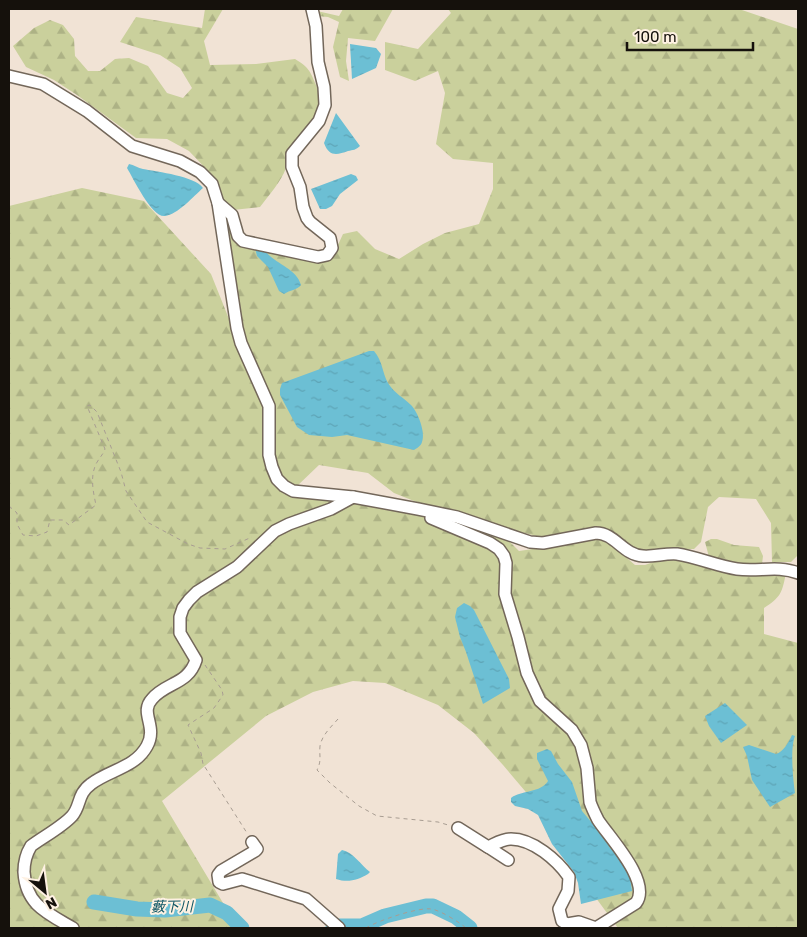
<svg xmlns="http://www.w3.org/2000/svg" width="807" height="937" viewBox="0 0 807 937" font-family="Rubik,'Noto Sans JP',sans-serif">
<defs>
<pattern id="forest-firs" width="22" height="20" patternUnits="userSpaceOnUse" patternTransform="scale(1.25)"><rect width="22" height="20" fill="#cad09c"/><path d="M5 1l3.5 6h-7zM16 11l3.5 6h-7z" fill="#adb285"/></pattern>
<pattern id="water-ripples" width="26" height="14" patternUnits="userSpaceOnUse" patternTransform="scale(1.25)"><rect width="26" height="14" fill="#6cbfd4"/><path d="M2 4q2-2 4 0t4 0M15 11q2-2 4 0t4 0" fill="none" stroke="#5da3b5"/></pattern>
</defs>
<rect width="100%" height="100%" fill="#f1e3d5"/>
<g fill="url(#forest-firs)">
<path d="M205,9H223L204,41L210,65L256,64L295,59C308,67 310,70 316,85C328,115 306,127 291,149C287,155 288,162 286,168C281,182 269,195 260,207L233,210L221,200V193L211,174L189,151L167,139L136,138L77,95L54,80L26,67L13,46L34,28L50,20L63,25L74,39L75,56L88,71H100L115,59L129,58L148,66L167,93L183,98L192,88L180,68L160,55L120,42L136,17L202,28Z"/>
<path d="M343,9H393L375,41L348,38L346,61L349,81L340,77L333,47L339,22L328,17L317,16V11L339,16Z"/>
<path d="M448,9H739L798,29V555L791,562H772L771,523L756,499L719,497L708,507L701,542L694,549H664L645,553L634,549L622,540L536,536L429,507L394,493L368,473L319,465L295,488L282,476L275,456L274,409L242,334L229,252L232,251L227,239L223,211L228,214L236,237L317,259L337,247L343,234L357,231L375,249L399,259L423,244L445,233L479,224L493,189V163L453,159L436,144L445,93L438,71L415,81L385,70V42L418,49L451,13Z"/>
<path d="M82,188L144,201L211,274L265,409L268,469L284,494L353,503L457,523L508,540L519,551C547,548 575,539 604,538L635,565H645L665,558L786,573C782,593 781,597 764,608V634L798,643V928H618L571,864L542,811L503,765L474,733L438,705L385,683L353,681L313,692L266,716L162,801L238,928H9V206Z"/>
<path d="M711,539H717L734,545L759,547L763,556L762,564L724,562L709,557L705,542Z"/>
</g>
<g fill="url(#water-ripples)">
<path d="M350,44L376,48L381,54L376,68L352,79Z"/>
<path d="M336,113L360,146C356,150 353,150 348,151C337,155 329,157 324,143Z"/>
<path d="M129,164C134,165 138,168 143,169C158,172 195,176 203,188C194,196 177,215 165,216C152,218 133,178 127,168Z"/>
<path d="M351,174L356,176L358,180L340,194L332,206L326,209H320L311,189Z"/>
<path d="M255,248L264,249C273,264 296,267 301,285C297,290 290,290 284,294L279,291L268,267L257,256Z"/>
<path d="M369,351H374C383,362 382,372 388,383C394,393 404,398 411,405C418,412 426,433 422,442C421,446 417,448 414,450L347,435L332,437L309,435L297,427L280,395V389L282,383Z"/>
<path d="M464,603L470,606L474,610L509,679L510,688L483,704L466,652L460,637L455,617L457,608Z"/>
<path d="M725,703L747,725L721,743L709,726L705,716Z"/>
<path d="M792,735L795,736C790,748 793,779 795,793L770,807L752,780L747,756L743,747L749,745L776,754C783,752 789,742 792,735Z"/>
<path d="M547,749L551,751L558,764L572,782L582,811L603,836L610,848L620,857L630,877L632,891L581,904L578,883L574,872L552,844L538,815L528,809L515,806L511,802V798C521,790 541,793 548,781L537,759V753Z"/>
<path d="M342,850C353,852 361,865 370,872L368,874C358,880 348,883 336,879L338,854Z"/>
</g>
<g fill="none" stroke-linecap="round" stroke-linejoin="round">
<g stroke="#6cbfd4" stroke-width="15">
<path d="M94,902L137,909L165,910L210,905L227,913L242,928"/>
<path d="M333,928L340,926H362L385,916L426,906H433L456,917L470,928"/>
</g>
<g stroke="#73675a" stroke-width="14">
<g id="minor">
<path d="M9,76L43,84L87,111L132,146L180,161L200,172L212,184L218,203L237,328L241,343L269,406V455L272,467L277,479L284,486L293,491L353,497L418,509L457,517L530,542L543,543L596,533C615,533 623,555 643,556C654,557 665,553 677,554C697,557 717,566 737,569C758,572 778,565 798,573"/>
<path d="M218,203L232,215L238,236L243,241L318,257L327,255L332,248L330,238L310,222L307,218L303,207L300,187L292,167V154L319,121L325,105L324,87L318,62L316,26L312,9"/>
<path d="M431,518L490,543L499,549L504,556L506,563L505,594L518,637L527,673L540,701L572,730L581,745L587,768L590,802C592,808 595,814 598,820C609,837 652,882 636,903L596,928"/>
<path d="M458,828L488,847C495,844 502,839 511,839C533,839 557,860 569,877L568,891L559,909L562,921L567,924L579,922L596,928"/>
<path d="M252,842L257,849L255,851L221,871L218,875L219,882L223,884L242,879L306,899L339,928"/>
<path d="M488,847L508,860"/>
<path d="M73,928C47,913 26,905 24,872C24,862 26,854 31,846C43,837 62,827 72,816C81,806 77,794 91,784C109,770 135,768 147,746C158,726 139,713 152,699C166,682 188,685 196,660L180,633V617L183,608L189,600L197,592L237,567L275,531L289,524L331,509L353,497"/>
</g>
</g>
<g stroke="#a89d92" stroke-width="1" stroke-dasharray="4 4" stroke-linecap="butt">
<path d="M9,506L17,513V524L23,535L36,536L47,532L50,520H63L69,525L96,505C93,491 90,477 96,464C99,458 103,455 105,449L87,406L90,405L97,412L121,472L126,491L147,522L188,544L200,548L225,549L252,537"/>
<path d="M205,665L222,690L223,695L214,708L188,725L201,753L203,764L247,833"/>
<path d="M338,719C331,727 322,735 320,746C319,756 322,760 317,770L330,783L359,806L377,816L438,822L448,825"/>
<path d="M366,928C377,921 418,907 431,909C440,910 459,922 466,928"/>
</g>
<use href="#minor" stroke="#fff" stroke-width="11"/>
</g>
<g text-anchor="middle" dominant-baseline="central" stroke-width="4" stroke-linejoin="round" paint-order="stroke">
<g font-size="14" font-style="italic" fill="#115766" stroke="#fef1e2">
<text transform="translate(172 907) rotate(-1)">藪下川</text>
</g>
</g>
<rect width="807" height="937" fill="none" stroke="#15110c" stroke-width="20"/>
<g transform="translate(45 892) rotate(151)" stroke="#fef1e2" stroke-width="4" paint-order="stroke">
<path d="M0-4L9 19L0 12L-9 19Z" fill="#15110c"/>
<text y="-8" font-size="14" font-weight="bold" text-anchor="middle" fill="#15110c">N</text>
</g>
<path d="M627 42v8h126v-8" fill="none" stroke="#15110c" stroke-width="2.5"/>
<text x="634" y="42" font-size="15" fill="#15110c" stroke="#fef1e2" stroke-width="4" paint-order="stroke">100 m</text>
</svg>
